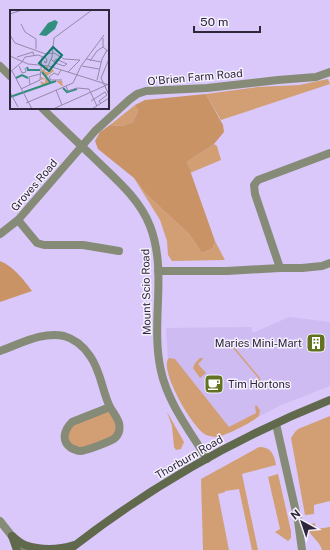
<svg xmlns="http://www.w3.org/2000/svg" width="330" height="550" viewBox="0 0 330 550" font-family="'Public Sans',sans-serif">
<rect width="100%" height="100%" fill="#d9c8f9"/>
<path fill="#cebbf2" d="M289,317L330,322V386L281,405L225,434L216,437L202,432L186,410L171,383L166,364L168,358L166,328L251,327L253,333Z"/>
<g fill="#d29f75">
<path d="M328,79L330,84L221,120L206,94L257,87L299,85Z"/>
<path d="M135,105L138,111L133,122L122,126L110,125Z"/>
<path d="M214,144L217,146L221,160L190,173L187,162Z"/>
<path d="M134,178L147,195L189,234L202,253L213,248L215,241L225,260L172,261L168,255L167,241L160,220Z"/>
<path d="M225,340L230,342L260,378L261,385L260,388H256L253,385L259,379L228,342L223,346L221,344Z"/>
<path d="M169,358L175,359L229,427L256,413L255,406L256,405L260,410L259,416C253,422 226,435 218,437C214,437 209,436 206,435C193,429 158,369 169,358Z"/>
<path d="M200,358H202L203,359L198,364L206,373L200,378L193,368L195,363Z"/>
<path d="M110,407L115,414L117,436L80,451L68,446V426Z"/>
<path d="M167,412L184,442L181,449L176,450L174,447L172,426Z"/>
<path d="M330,416V501L314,505V514L305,515L291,438L295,432L298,429Z"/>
<path d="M259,447C271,447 274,454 276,465L242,474L258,550H252L239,489L225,491V492L218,494L229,550H203L201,479Z"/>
<path d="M278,474L291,531V538L288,541L275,532L280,529L268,477Z"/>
<path d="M315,523L316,529L330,527V550H322C319,539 308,536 307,525Z"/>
</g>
<g fill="#c99366">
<path d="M206,94L223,125L224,132L214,144L187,162L215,241L213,248L202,253L189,234L147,195L134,178L98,149L95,141L100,132L110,125L122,126L133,122L138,111L135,105L145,100Z"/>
<path d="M0,261C13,266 24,280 32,291L0,302Z"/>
</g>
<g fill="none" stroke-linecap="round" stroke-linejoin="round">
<g stroke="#858b76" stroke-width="8">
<path d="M18,220L37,243L44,245H83L119,251"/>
<path d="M0,234L18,220L95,131L129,100L137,94L146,91L207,88L278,80L316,77L330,72"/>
<path d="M280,268L255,194L254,185L258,180L330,153"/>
<path d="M158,271H227L280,268H302L322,266L330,263"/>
<path d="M0,351C20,344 43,331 64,336C75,339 84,347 90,356C101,371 102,391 110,407C113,412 117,417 119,423C120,428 120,433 116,437C113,441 85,451 80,451C77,451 74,449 71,448C61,441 64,430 72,422L110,407"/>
<path d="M276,424L298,521L302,550"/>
<path d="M0,521L23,550"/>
</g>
<g stroke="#858b76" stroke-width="8">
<path d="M0,66L11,77"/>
<path d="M42,108C58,124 74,139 90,154C112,176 139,197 150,226C168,272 150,323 161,371C168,403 190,431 207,459"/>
</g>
<g stroke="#60694b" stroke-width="8">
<path d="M12,536C16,539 20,543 25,545C40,550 58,550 74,545"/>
<path d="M12,536L17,550"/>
<path d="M69,550C148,488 237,437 330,400"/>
</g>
</g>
<defs>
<g id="building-square" transform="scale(1)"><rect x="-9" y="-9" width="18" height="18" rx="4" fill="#617321" stroke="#f5f0ff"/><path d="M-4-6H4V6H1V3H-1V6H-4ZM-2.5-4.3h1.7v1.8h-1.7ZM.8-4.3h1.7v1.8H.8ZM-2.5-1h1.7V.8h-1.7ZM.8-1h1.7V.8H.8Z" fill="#fff"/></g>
<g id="cafe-square" transform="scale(1)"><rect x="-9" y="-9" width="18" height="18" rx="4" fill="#617321" stroke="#f5f0ff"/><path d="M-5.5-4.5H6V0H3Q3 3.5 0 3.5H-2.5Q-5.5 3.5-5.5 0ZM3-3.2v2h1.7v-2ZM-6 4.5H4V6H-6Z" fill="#fff"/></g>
</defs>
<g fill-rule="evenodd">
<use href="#building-square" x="316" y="343"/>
<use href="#cafe-square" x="214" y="384"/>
</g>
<g text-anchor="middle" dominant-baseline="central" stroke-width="3" stroke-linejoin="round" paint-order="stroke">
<g font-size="11" fill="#2e2739" stroke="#f5f0ff">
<text transform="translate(195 77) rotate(-5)">O'Brien Farm Road</text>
<text transform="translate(34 185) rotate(-49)">Groves Road</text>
<text transform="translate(146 292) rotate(-91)">Mount Scio Road</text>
<text transform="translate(189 457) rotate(-30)">Thorburn Road</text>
</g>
<g font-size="11" fill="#2e2739" stroke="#f5f0ff" text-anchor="end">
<text x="302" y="343">Maries Mini-Mart</text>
<text x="228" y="384" text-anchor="start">Tim Hortons</text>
</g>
</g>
<g transform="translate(10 10)">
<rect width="99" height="99" fill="#d9c8f9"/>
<path d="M37,56L39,57L34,61L40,63V57L44,61L37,66V69L41,72L47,71H52L53,76L56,75L52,76L46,71L19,82L32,76L30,71L35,73V69L30,70L31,67L36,69L31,61Z" fill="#d29f75"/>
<path d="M45,10L48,12L45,19L36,26L29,25L38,13Z" fill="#328e7f"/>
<path fill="none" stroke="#328e7f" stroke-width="2" d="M17,57L18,60H30M32,62L41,73M6,68L12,65L18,68M53,78L57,82L67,79M0,87L46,71"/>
<path fill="none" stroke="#9588ac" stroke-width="1" d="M0,4L12,0M11,14L15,22L26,29V39M0,25L5,33L16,37L36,44L44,43L54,49L70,50M93,28V37L99,42M0,46L18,54L39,56L99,75M7,47L23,42L24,46M41,49L43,51L45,52V53L54,56L57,54L46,49L44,52M76,49L91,52M99,49L91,68L99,85M80,51L87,41L93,37M12,52L15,47L28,45L36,48L37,50L36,53L34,52H36M9,56L12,63L16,62L15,58M38,56L42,47L44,28L82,0M72,56L89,59M51,60L48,65L44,63L39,67L41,70H52M2,61L22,99M0,62L12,52M58,62L70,50M87,70L92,49L97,40M20,75L19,67L30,64M56,76L58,81L67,78L79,79L87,96M11,79L30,70L32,47M46,80L52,95M0,82L8,97M81,91L95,82L97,85L89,91L91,94M16,93L63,73L71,56L94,25M43,99L99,74M82,99L99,88"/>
<path fill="#0f766e" fill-opacity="0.15" stroke="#0f766e" stroke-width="2" d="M43,37L52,45L39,61L29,53Z"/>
<rect width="99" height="99" fill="none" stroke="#2e2739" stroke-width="2"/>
</g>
<g transform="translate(302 522) rotate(320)" stroke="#f5f0ff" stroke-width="3" paint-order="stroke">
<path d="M0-3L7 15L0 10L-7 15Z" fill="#2e2739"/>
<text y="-6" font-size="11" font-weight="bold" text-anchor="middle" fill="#2e2739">N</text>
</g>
<path d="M194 26v6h66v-6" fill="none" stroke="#2e2739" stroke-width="2"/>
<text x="200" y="26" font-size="12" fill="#2e2739" stroke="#f5f0ff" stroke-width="3" paint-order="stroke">50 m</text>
</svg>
